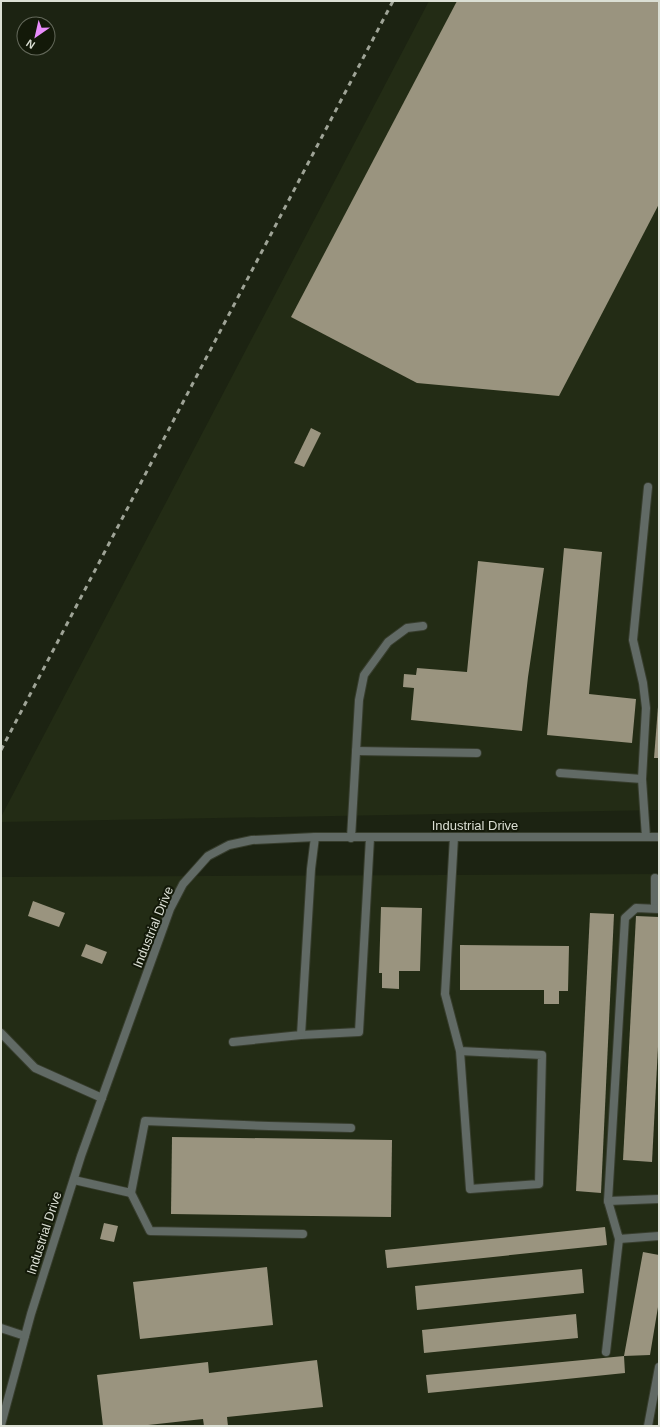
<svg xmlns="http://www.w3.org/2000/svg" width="660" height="1427" viewBox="0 0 660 1427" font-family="Arial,sans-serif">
<rect width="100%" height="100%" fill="#1c2312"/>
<g fill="#232c15">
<path d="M429,1H659V810L1,822V817Z"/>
<path d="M659,874V1426H1V877Z"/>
</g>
<g fill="#9a947f">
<path d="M457,1H659V204L559,396L417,383L291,317Z"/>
<path d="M311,428L321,433L304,467L294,463Z"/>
<path d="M564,548L602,552L589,694L636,699L632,743L547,735Z"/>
<path d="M478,561L544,568L528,677L522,731L411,720L414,688L403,687L404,674L416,675L417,668L467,672Z"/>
<path d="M658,707H659V758H654Z"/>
<path d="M33,901L65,913L59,927L28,916Z"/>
<path d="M381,907L422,908L420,971H399V989L382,988V973H379Z"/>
<path d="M590,913L614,914L601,1193L576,1191Z"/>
<path d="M636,916L659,917V1028L652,1162L623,1160Z"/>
<path d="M86,944L107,952L102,964L81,956Z"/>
<path d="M460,945L569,946L568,991H559V1004H544V990H460Z"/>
<path d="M172,1137L392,1140L391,1217L171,1214Z"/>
<path d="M104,1223L118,1226L114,1242L100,1239Z"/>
<path d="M605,1227L607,1245L387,1268L385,1250Z"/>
<path d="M643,1252L659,1255V1301L650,1355L624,1356L625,1373L428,1393L426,1375L624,1356Z"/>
<path d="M267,1267L273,1325L140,1339L133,1282Z"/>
<path d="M582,1269L584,1293L417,1310L415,1286Z"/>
<path d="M576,1314L578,1338L424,1353L422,1330Z"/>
<path d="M317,1360L323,1407L227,1417L228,1426H204L203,1419L139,1426H103L97,1375L208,1362L209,1373Z"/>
</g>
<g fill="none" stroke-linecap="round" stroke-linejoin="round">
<g stroke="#373d2d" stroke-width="10">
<g id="service">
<path d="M356,751L477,753"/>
<path d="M560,773L642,779L646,837"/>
<path d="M642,779L646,708L643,683L633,640L648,487"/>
<path d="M454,837L445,994L460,1051L470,1189L539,1184L542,1055L460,1051"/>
<path d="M351,838L359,700L364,675L388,642L407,628L423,626"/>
<path d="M655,908V878"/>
<path d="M659,909L636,908L625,918L608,1201L619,1239L659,1236"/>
<path d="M1,1033L35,1068L102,1098"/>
<path d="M301,1035L359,1032L370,838"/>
<path d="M233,1042L301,1035L311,869L315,837"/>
<path d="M74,1180L131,1193L145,1121L269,1126L351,1128"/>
<path d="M131,1193L150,1231L303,1234"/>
<path d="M608,1201L659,1199"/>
<path d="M1,1328L25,1336"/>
<path d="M606,1352L619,1239"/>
<path d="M648,1426L659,1367"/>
</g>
</g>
<g stroke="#373d2d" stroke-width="10">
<path id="minor" d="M1,1425L31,1314L81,1156L170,909L183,884L208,856L229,845L252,840L315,837H659"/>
</g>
<use href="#service" stroke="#616a65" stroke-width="8"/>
<use href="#minor" stroke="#616a65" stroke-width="8"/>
<path stroke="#9fa497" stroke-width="3" stroke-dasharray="5 5" stroke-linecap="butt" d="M1,750L393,1"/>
</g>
<g text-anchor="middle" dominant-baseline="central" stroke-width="4" stroke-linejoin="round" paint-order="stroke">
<g font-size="13" fill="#dbdfd4" stroke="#131909">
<text x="475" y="825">Industrial Drive</text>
<text transform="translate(153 927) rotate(-68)">Industrial Drive</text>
<text transform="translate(44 1233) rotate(-72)">Industrial Drive</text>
</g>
</g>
<rect width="660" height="1427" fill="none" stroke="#dbdfd4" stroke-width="4"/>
<g transform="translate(36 36) rotate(214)"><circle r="19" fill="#131909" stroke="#63685a"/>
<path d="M0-3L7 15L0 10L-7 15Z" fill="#ea8dfc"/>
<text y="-6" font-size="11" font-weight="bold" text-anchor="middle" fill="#dbdfd4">N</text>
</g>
</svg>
